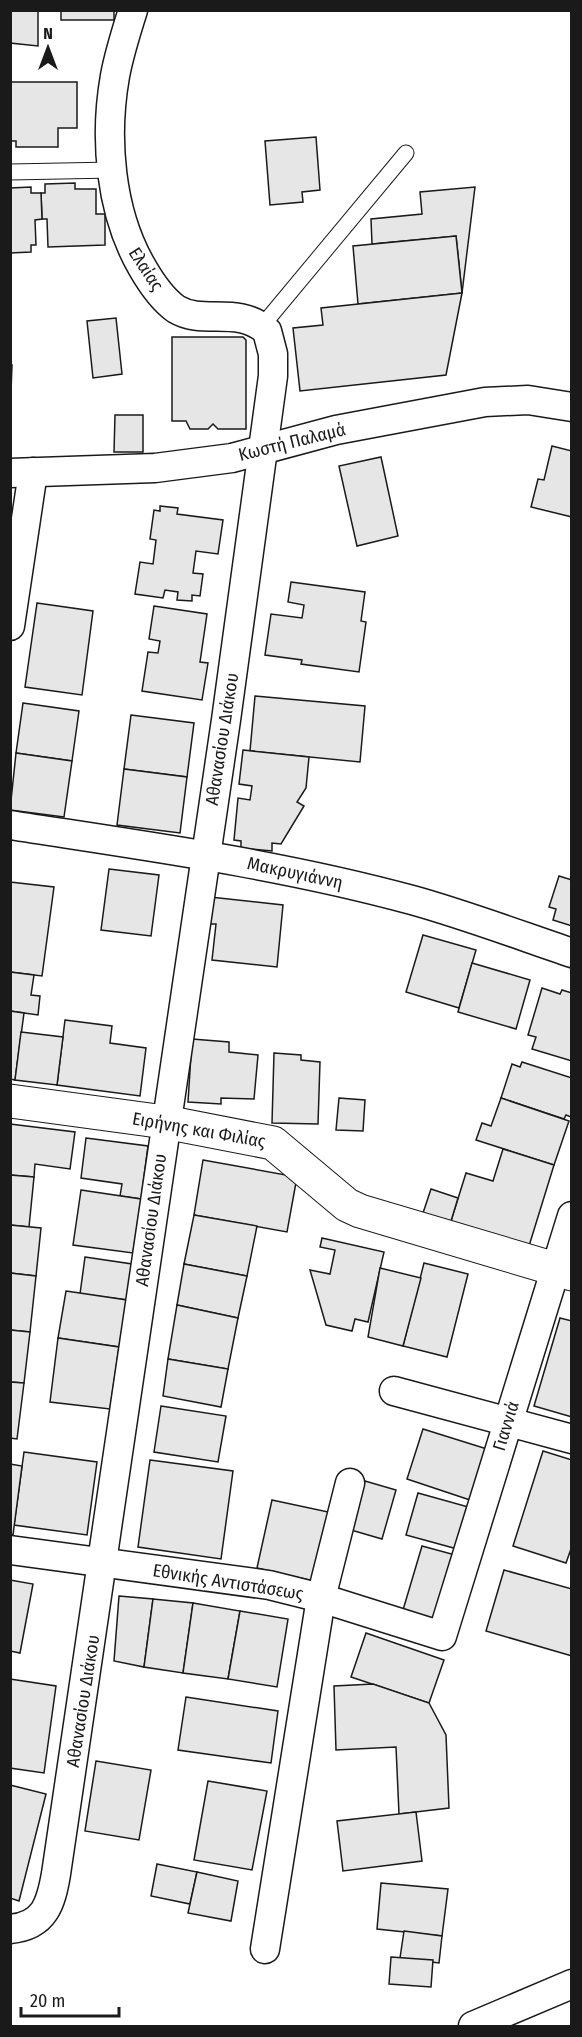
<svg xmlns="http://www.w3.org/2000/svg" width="582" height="2037" viewBox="0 0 582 2037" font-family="'Fira Sans Condensed',sans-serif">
<rect width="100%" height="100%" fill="#fff"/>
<g fill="#e6e6e6" stroke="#1a1a1a" stroke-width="1.5">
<path d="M10,10H38V46L10,43Z"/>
<rect x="61" y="10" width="53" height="10"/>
<path d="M10,82H77V128H58V147H16V141H10Z"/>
<path d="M316,137L320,190L302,192L303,202L270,205L265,141Z"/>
<path d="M75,183V189H96V214H105V245L48,247L47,219H42L41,193H45V184Z"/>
<path d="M31,187V193H41L42,219L35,220L36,245H31V252L10,253V188Z"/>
<path d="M475,187L462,293L456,236L372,244L371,219L422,214L420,192Z"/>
<path d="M456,236L462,293L358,304L353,246Z"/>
<path d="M462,293L446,375L300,391L293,328L323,325L321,308Z"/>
<path d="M116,318L122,374L93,378L87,321Z"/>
<path d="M172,337H243L246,340V429H218L213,424L208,429H190L186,421H172Z"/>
<path d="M10,365H12L10,419Z"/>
<path d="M115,415H143V452H114Z"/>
<path d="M552,446L572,451V517L531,507L538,479L544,480Z"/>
<path d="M381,457L398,536L357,546L339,466Z"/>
<path d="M160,506L178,508L177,514L223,520L218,554L196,551L193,573L203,574L200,596L192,595V601L177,600L178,592L165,590L163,598L135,594L140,562L153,564L156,540L150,539L154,510L160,511Z"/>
<path d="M291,582L365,592L361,621L366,622L359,672L301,664L302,660L265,655L271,614L302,618L304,605L288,602Z"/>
<path d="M37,603L93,611L82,695L25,687Z"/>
<path d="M154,606L207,614L200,662L208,663L202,700L142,691L148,652L158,653L160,641L149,639Z"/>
<path d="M255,696L365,706L360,762L250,751Z"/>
<path d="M23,703L79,711L72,761L16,753Z"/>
<path d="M131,715L194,723L187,777L124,769Z"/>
<path d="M243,750L309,757L306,788L297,802L304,806L281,844L272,843V851L241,848V841L234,840L238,798L250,800L252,786L239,784Z"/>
<path d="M16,753L72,761L64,817L10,810Z"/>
<path d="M124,769L187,777L180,833L117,825Z"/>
<path d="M109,869L159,875L151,936L101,930Z"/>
<path d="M559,876L572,880V926L553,920L556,909L549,907Z"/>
<path d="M10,882L54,887L42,976L10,972Z"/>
<path d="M210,897L283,905L277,967L212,960L216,924H207Z"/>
<path d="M423,935L476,950L459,1008L406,992Z"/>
<path d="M472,963L530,980L516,1029L458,1012Z"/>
<path d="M10,972L34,975L31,995L40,996L38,1015L10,1011Z"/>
<path d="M542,988L560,994L562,990L572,993V1061L532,1049L536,1037L528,1035Z"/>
<path d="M10,1011L24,1013L15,1080L10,1079Z"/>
<path d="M65,1020L112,1026L110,1043L146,1048L140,1096L57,1085Z"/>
<path d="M21,1032L63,1037L57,1085L15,1080Z"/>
<path d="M192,1039L229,1042V1052L258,1055L254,1099L221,1098V1104L188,1102Z"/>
<path d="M274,1053L301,1055V1060L320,1062L318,1124L272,1123Z"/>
<path d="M522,1062L572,1078L571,1117L566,1115L564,1119L501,1098L512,1064L520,1067Z"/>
<path d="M339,1098L365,1100L363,1131L336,1130Z"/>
<path d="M501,1098L569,1121L554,1165L476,1140L482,1123L491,1126Z"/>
<path d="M10,1124L75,1132L70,1169L35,1164L34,1177L10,1175Z"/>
<path d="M86,1138L148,1146L141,1199L120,1196L122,1184L81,1178Z"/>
<path d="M503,1149L554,1165L529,1246L451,1221L466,1173L493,1181Z"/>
<path d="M203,1160L297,1177L287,1232L194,1215Z"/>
<path d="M10,1175L34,1177L29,1227L10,1225Z"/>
<path d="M431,1189L458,1198L451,1221L423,1213Z"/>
<path d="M81,1190L141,1199L133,1253L73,1245Z"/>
<path d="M194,1215L257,1226L247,1276L184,1264Z"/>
<path d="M10,1225L41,1228L36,1276L10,1273Z"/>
<path d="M322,1238L384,1252L368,1322L355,1319L352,1331L326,1325L310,1270L330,1274L335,1250L320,1247Z"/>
<path d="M85,1257L132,1264L127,1300L80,1294Z"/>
<path d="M424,1263L468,1274L447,1357L403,1346Z"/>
<path d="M184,1264L247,1276L238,1318L177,1305Z"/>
<path d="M380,1268L421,1278L403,1346L368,1337Z"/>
<path d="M10,1273L36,1276L30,1332L10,1330Z"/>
<path d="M66,1291L127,1300L119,1347L58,1338Z"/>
<path d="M177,1305L238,1318L228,1369L168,1359Z"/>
<path d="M560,1318L572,1321V1417L534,1406Z"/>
<path d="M10,1330L30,1332L24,1383L10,1382Z"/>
<path d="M58,1338L119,1347L110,1409L50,1402Z"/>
<path d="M168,1359L228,1369L221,1407L163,1396Z"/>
<path d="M10,1382L24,1383L17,1439L10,1438Z"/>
<path d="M161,1406L226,1416L218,1462L154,1452Z"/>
<path d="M423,1429L487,1449L470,1500L407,1479Z"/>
<path d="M543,1451L572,1460V1546L566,1563L513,1546Z"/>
<path d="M24,1452L97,1462L87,1535L14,1525Z"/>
<path d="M150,1460L233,1471L221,1559L138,1547Z"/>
<path d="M10,1464L22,1466L13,1535L10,1534Z"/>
<path d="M365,1481L396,1490L382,1539L351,1530Z"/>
<path d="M418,1493L472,1508L461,1550L406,1535Z"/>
<path d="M272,1500L333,1513L318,1582L257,1568Z"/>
<path d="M422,1546L459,1556L440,1621L403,1610Z"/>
<path d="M504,1570L572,1589V1656L486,1631Z"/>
<path d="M10,1580L33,1584L20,1653L10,1651Z"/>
<path d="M119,1596L153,1599L144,1667L114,1661Z"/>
<path d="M153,1599L193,1603L183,1673L144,1667Z"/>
<path d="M193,1603L240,1611L228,1679L183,1673Z"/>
<path d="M240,1611L288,1619L277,1687L228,1679Z"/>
<path d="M366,1633L444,1660L429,1703L351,1677Z"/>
<path d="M10,1679L56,1686L44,1773L10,1768Z"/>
<path d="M373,1684L429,1703L446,1735L449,1808L399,1814L396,1747L336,1750L334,1686Z"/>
<path d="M186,1697L278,1711L271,1763L178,1750Z"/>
<path d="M96,1761L151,1770L139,1840L85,1831Z"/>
<path d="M208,1781L267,1791L252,1870L194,1860Z"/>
<path d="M10,1785L46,1794L19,1901L10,1898Z"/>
<path d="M416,1812L422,1861L343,1871L337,1821Z"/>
<path d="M157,1864L197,1872L190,1904L151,1896Z"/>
<path d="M197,1872L238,1881L231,1921L188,1913Z"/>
<path d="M381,1883L448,1889L442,1936L377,1929Z"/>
<path d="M404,1931L442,1936L439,1963L400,1958Z"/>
<path d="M391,1957L433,1960L431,1987L389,1984Z"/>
</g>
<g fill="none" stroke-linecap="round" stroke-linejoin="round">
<g stroke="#1a1a1a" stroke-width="17">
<g id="lane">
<path d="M10,172L113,170"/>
<path d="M262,326L406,153"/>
</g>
</g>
<g stroke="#1a1a1a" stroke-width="31">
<g id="street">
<path d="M10,473L155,468L232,458L336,430L485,402L528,400L572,407"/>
<path d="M10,626L33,472"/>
<path d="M10,825C145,846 280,864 412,900C466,915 519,935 572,953"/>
<path d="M394,1391L572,1439"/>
<path d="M10,1550L269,1585L321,1598L442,1636L572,1216"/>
<path d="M10,1929C45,1926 51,1903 56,1874L226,720L273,376V354L267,331C237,305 204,326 176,309C162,299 150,281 142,267C110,212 104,138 115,76C119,54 126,32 133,10"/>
<path d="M265,1949L321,1598L350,1483"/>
<path d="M473,2026L572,1984"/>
</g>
</g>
<g stroke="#1a1a1a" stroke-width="35">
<path id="secondary" d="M10,1101L165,1122L273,1143L347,1205L360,1211L572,1274"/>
</g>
<use href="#lane" stroke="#fff" stroke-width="15"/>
<use href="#street" stroke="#fff" stroke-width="28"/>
<use href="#secondary" stroke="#fff" stroke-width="33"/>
</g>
<g text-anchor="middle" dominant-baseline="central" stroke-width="4.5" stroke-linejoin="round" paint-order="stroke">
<g font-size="18" fill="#1a1a1a" stroke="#fff">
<text transform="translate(146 269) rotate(57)">Ελαίας</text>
<text transform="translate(292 442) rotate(-14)">Κωστή Παλαμά</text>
<text transform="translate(222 739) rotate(-81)">Αθανασίου Διάκου</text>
<text transform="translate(295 873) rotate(12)">Μακρυγιάννη</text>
<text transform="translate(199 1130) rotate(10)">Ειρήνης και Φιλίας</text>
<text transform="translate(151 1220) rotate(-82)">Αθανασίου Διάκου</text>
<text transform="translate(506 1426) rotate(-73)">Γιαννιά</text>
<text transform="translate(228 1582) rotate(9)">Εθνικής Αντιστάσεως</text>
<text transform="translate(83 1701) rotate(-81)">Αθανασίου Διάκου</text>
</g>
</g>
<rect width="582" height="2037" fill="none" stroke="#1a1a1a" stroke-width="24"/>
<g transform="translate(48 48)" stroke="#ffffff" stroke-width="4.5" paint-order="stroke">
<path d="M0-4.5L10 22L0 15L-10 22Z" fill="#1a1a1a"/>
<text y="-9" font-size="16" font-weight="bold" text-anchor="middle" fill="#1a1a1a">N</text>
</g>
<path d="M21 2007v9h98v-9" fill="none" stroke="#1a1a1a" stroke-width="3"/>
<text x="30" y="2007" font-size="18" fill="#1a1a1a" stroke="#ffffff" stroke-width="4.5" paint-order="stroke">20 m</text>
</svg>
